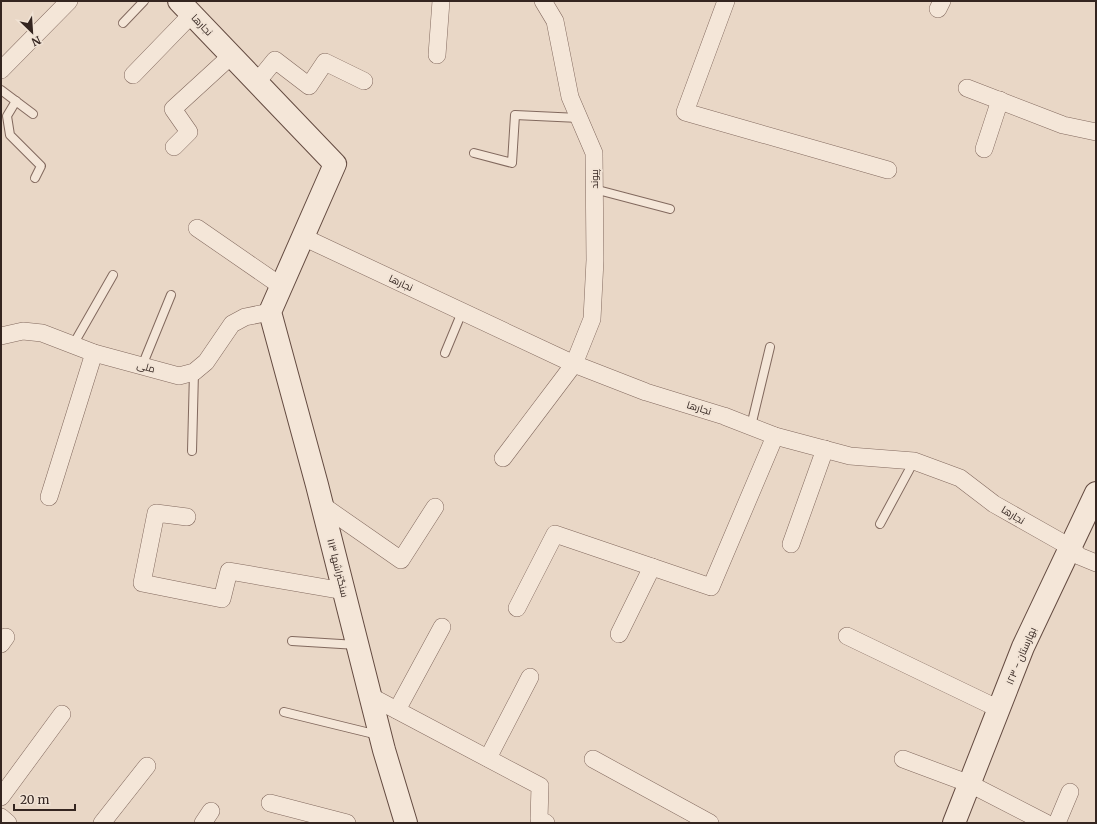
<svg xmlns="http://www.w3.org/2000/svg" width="1097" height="824" viewBox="0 0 1097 824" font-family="Merriweather,Cairo,serif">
<rect width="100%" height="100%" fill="#e9d7c6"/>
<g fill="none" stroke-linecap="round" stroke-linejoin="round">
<g stroke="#82695e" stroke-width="10">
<g id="lane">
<path d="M123,23L144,1"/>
<path d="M1,90L33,114"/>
<path d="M16,101L7,116L10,135L41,166L35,178"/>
<path d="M474,153L512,163L515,115L579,118"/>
<path d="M594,189L670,209"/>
<path d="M73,345L113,275"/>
<path d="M445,353L462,312"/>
<path d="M142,366L171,295"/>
<path d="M751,426L770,347"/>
<path d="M192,451L194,372"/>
<path d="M880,524L914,461"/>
<path d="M292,641L357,645"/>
<path d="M284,712L378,735"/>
</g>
</g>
<g stroke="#82695e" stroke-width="18">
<g id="street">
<path d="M726,1L685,112L888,170"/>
<path d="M938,9L942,1"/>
<path d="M437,55L441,1"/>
<path d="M1,70L69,1"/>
<path d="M133,75L192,14"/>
<path d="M257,82L275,60L309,86L325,62L364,81"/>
<path d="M967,88L1063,125L1096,132"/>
<path d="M174,147L189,132L173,109L232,55"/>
<path d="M984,149L1000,100"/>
<path d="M197,228L281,286"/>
<path d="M303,237L574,364L646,392L724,416L775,436L850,456L914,461L960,478L994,504L1070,547L1079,556L1096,563"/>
<path d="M1,336L23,331L42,333L94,353L179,376L194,372L206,362L232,324L245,317L270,312"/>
<path d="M503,458L574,364L592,319L595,260L594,153L570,97L555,21L543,1"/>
<path d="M49,497L94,353"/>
<path d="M322,505L401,560L435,507"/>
<path d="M187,517L156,513L142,583L222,599L229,571L344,591"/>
<path d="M791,544L825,449"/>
<path d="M517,608L555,534L711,587L775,436"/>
<path d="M619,634L652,567"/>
<path d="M847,636L999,709"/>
<path d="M1,644L6,637"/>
<path d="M370,696L540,786L539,819L546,823"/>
<path d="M397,710L442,627"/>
<path d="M488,758L530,677"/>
<path d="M593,759L710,823"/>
<path d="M903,759L970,784L1046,823"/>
<path d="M1,797L62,714"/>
<path d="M270,803L347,823"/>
<path d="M1,817L8,823"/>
<path d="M102,823L147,766"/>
<path d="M203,823L211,811"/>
<path d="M1057,823L1070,792"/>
</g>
</g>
<g stroke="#644b41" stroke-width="24">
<g id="secondary">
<path d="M179,1L335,164L270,312L317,485L384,750L406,823"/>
<path d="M954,823L1023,647L1096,493"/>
</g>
</g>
<use href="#lane" stroke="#f4e6d8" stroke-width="8"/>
<use href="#street" stroke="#f4e6d8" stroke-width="17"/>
<use href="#secondary" stroke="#f4e6d8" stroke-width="22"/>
</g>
<g text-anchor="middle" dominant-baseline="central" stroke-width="3.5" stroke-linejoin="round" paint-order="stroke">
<g font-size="10" fill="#342520" stroke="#f1e3d5">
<text transform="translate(202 25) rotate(46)">نجارها</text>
<text transform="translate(594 179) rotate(-90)">پیوند</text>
<text transform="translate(401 283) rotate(25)">نجارها</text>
<text transform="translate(146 367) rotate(15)">ملی</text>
<text transform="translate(699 408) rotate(17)">نجارها</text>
<text transform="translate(1013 515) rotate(31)">نجارها</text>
<text transform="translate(338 568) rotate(76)">سنگتراشها ۱۱۳</text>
<text transform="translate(1021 656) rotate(-67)">بهارستان - ۱۲۳</text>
</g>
</g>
<rect width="1097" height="824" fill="none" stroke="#342520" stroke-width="4"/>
<g transform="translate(32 32) rotate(155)" stroke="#f1e3d5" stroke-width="3" paint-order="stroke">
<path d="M0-3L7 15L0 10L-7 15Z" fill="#342520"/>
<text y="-6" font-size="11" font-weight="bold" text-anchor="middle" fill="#342520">N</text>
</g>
<path d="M14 804v6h61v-6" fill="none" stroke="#342520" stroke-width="2"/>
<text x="20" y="804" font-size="12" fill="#342520" stroke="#f1e3d5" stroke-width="3" paint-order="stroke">20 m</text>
</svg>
